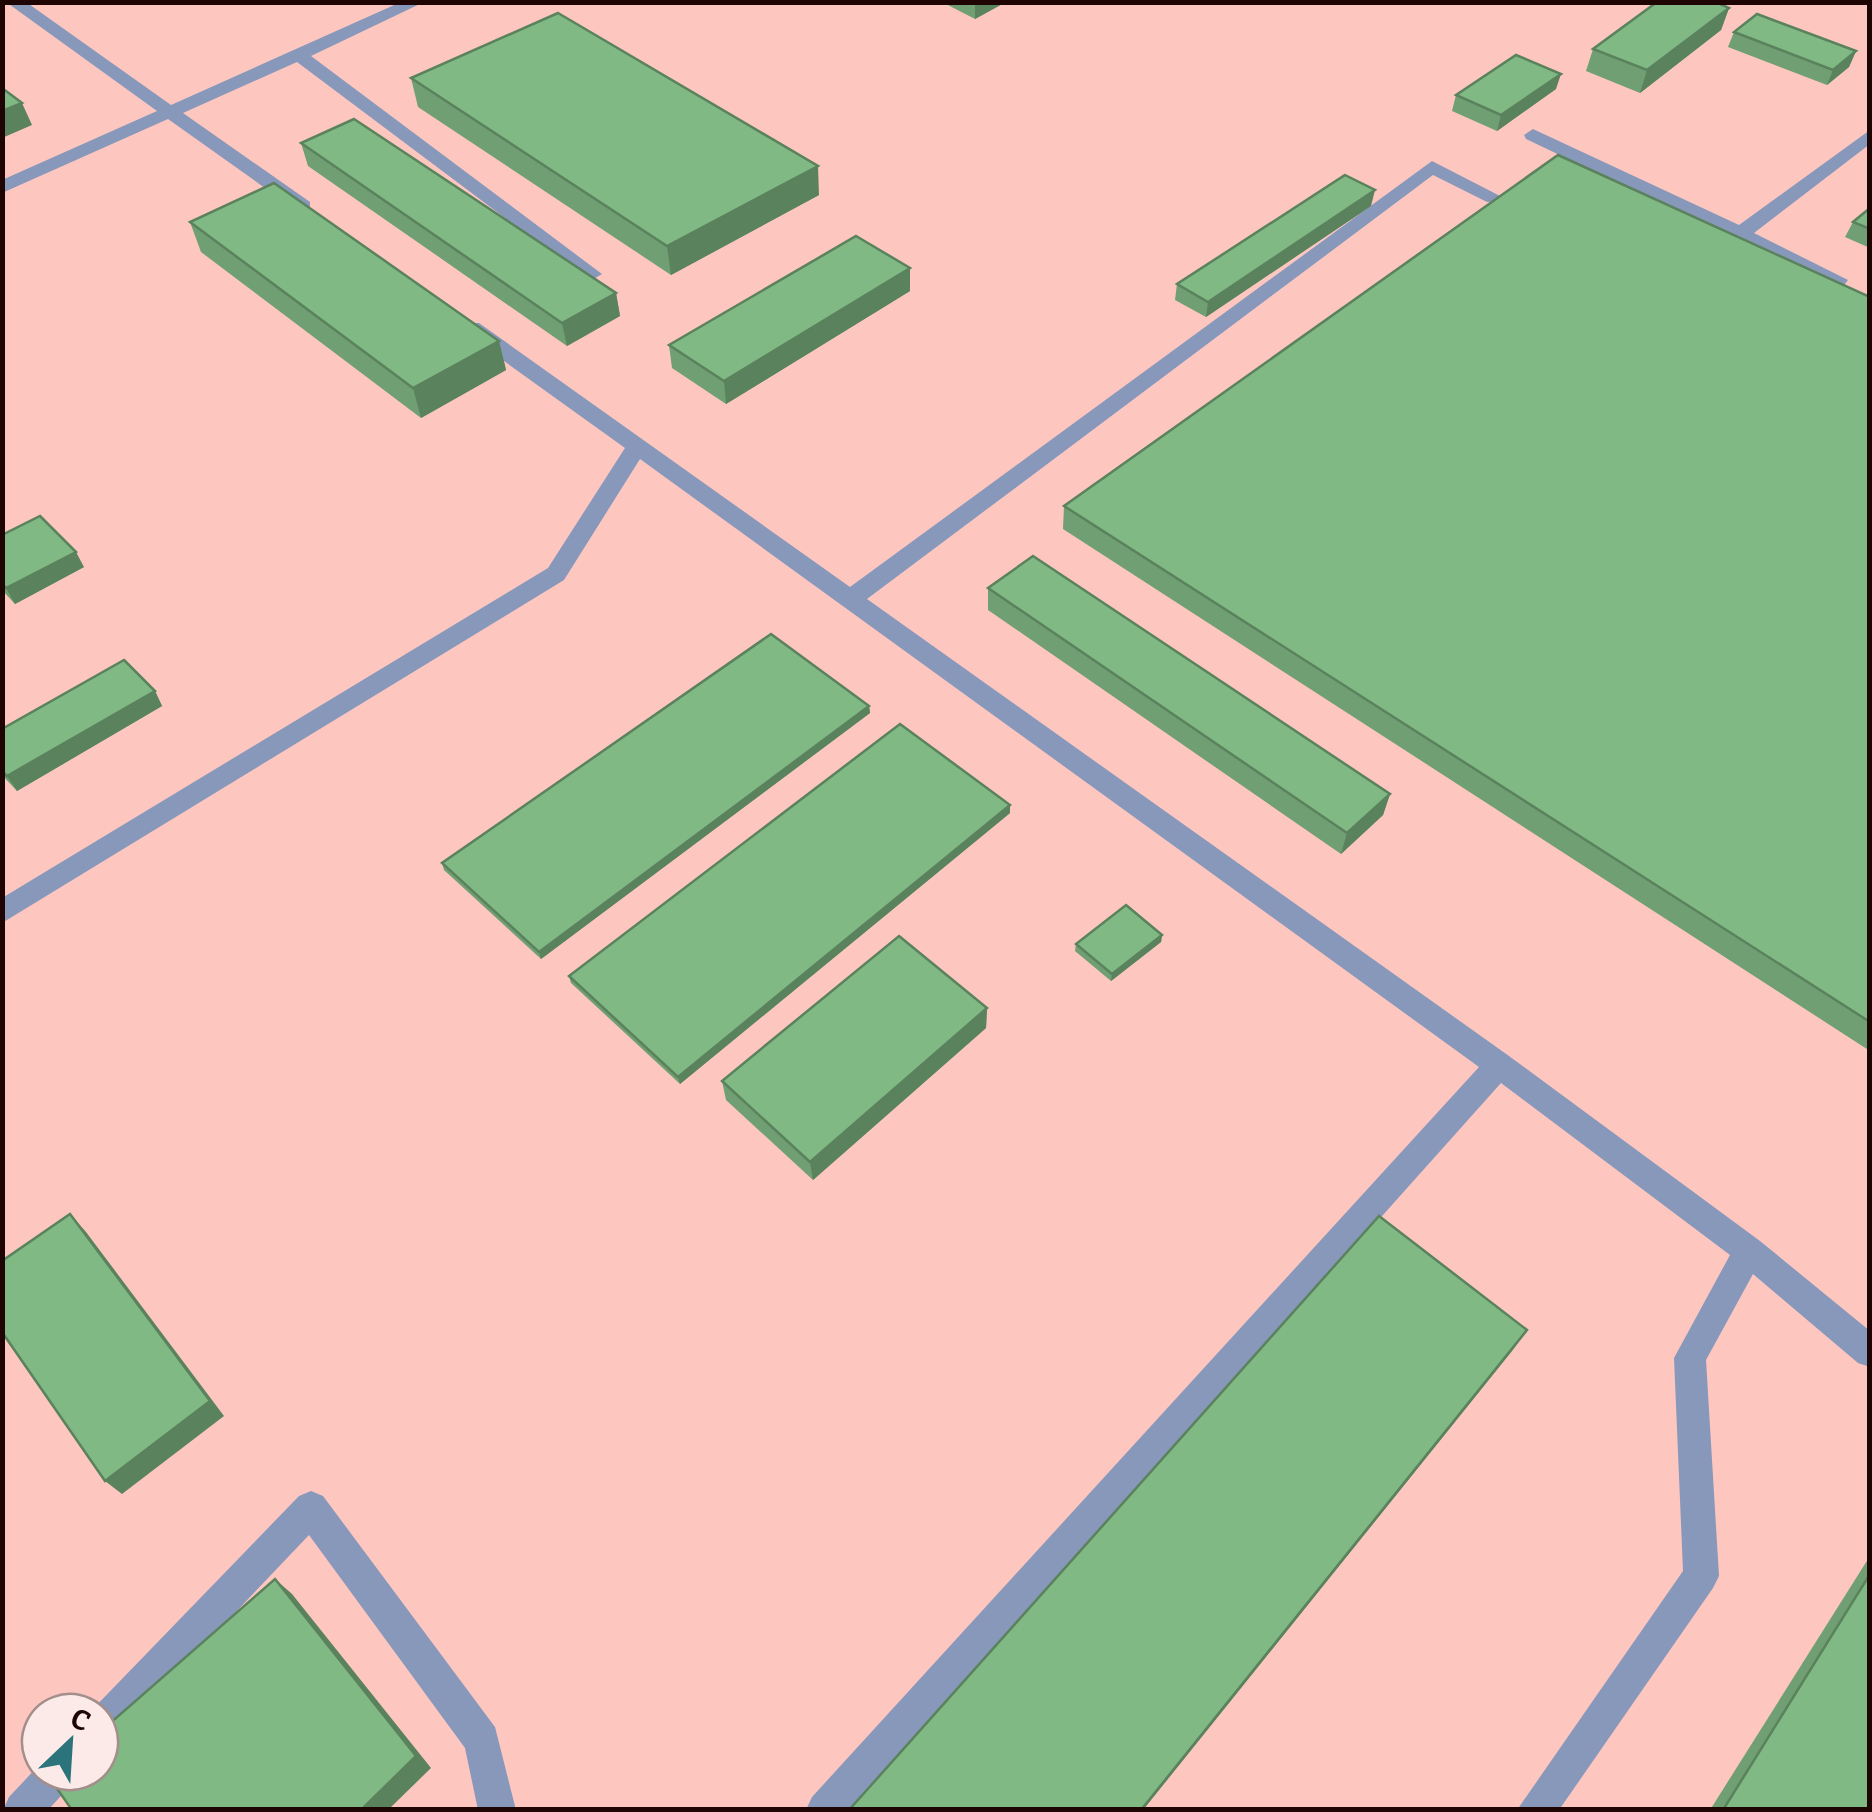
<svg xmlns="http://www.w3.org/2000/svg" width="1872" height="1812" viewBox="0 0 1872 1812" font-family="Bitter,serif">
<rect width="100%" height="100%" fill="#f9d8d4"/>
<path fill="#fdc7c0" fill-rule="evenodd" d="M3,3H1869V1809L3,1810ZM40,1712H100V1772H40Z"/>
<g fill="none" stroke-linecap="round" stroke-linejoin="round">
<g fill="#8898ba" fill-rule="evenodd">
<path d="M6,2H26L171,105L401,2H424L311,56L602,274L592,280L585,278L297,62L183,113L310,202V210H296L168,119L2,193V180L157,111Z"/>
<path d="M1533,129L1739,225L1870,130V144L1754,233L1848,280L1845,284H1831L1526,139L1524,135Z"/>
<path d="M1432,161L1504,198L1501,202H1487L1433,175L867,599L1509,1056L1760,1241L1870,1331V1367L1858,1363L1753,1274L1706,1360L1719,1576L1713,1588L1559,1810H1517L1683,1571L1674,1358L1730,1255L1501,1083L851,1810H806L812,1797L1479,1067L640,459L564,580L2,923V898L548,568L625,448L465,333L462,328L465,323H479L850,587Z"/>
<path d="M311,1491L323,1496L495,1727L516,1810H478L465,1748L309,1535L113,1741L100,1746V1712H90L299,1496Z"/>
<path d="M40,1764V1772H77L71,1785L48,1810H3L9,1797Z"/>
</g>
</g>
<g fill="#6f9f72">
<path d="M942,2H1006L975,19Z"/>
<path d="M1729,8L1721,30L1640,93L1586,71L1593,49Z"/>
<path d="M1734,32L1856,51L1849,67L1827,85L1728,47Z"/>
<path d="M411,78L819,195L671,275L418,107Z"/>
<path d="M1556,89L1497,131L1452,111L1456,95Z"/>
<path d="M301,143L616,293L620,316L567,346L308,166Z"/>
<path d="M1371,206L1206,317L1175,300L1177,284Z"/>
<path d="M1870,208V248L1845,237L1853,222Z"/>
<path d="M190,222L499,341L506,370L421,418L201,252Z"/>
<path d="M910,268V291L726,404L672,368L669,345Z"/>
<path d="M1870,297V1051L1063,529L1064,506Z"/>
<path d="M2,535L84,567L15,604L2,590Z"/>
<path d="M988,588L1390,794L1383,815L1341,854L988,610Z"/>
<path d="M155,691L162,706L17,791L2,775V729Z"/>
<path d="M869,706L870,713L541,959L444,870L442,863Z"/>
<path d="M1010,813L680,1084L571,983L569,976Z"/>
<path d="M1162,935L1161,942L1111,981L1075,951L1076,944Z"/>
<path d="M987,1008L986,1028L813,1180L726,1100L722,1081Z"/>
<path d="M1870,1556V1810H1710Z"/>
</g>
<g fill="#5a825d">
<path d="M975,2H1006L975,19Z"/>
<path d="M1729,8L1721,30L1640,93L1647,70Z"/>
<path d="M1856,51L1849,67L1827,85L1833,70Z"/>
<path d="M1561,74L1556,89L1497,131L1501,115Z"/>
<path d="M22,103L32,125L2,138V111Z"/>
<path d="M818,166L819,195L671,275L667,246Z"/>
<path d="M1375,190L1371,206L1206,317L1208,302Z"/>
<path d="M910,268V291L726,404L724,381Z"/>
<path d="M616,293L620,316L567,346L562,323Z"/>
<path d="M499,341L506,370L421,418L413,388Z"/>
<path d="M76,552L84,567L15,604L6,588Z"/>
<path d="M155,691L162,706L17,791L7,776Z"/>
<path d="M869,706L870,713L541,959L539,952Z"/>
<path d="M1390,794L1383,815L1341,854L1347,833Z"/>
<path d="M1010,805V813L680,1084L678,1077Z"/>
<path d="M1162,935L1161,942L1111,981L1112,974Z"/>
<path d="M987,1008L986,1028L813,1180L810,1162Z"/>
<path d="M70,1214L86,1232L224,1416L122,1494L105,1481Z"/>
<path d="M1527,1330L1512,1351L1143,1810H1141Z"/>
<path d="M275,1579L292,1594L431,1768L388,1810H361Z"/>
</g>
<g fill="#81b985" stroke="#5a825d" stroke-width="2.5">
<path d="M1657,2H1716L1729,8L1647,70L1593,49Z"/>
<path d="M558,13L818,166L667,246L411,78Z"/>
<path d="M1757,14L1856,51L1833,70L1734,32Z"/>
<path d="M1516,55L1561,74L1501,115L1456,95Z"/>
<path d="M2,88L22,103L2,111Z"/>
<path d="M354,119L616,293L562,323L301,143Z"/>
<path d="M1558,155L1870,297V1022L1064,506Z"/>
<path d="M1345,175L1375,190L1208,302L1177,284Z"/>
<path d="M274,183L499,341L413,388L190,222Z"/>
<path d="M1870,208V229L1853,222Z"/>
<path d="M856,236L910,268L724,381L669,345Z"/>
<path d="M40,516L76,552L6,588L2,584V535Z"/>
<path d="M1033,556L1390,794L1347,833L988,588Z"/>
<path d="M771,634L869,706L539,952L442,863Z"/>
<path d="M124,660L155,691L7,776L2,771V729Z"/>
<path d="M900,724L1010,805L678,1077L569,976Z"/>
<path d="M1126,905L1162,935L1112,974L1076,944Z"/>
<path d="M899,936L987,1008L810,1162L722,1081Z"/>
<path d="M70,1214L210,1401L105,1481L2,1332V1261Z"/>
<path d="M1379,1216L1527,1330L1141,1810H849Z"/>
<path d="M1870,1574V1810H1723Z"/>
<path d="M275,1579L416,1756L361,1810H72L49,1777L55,1772H100V1732Z"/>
</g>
<rect width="1872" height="1812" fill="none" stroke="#1e0504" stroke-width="10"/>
<g transform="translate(70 1742) rotate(25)"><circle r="48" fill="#fbeae7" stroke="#a38e8c" stroke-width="2.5"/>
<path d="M0-8L18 38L0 25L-18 38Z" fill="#2b747c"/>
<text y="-15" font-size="28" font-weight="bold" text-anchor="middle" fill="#1e0504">С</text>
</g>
</svg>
